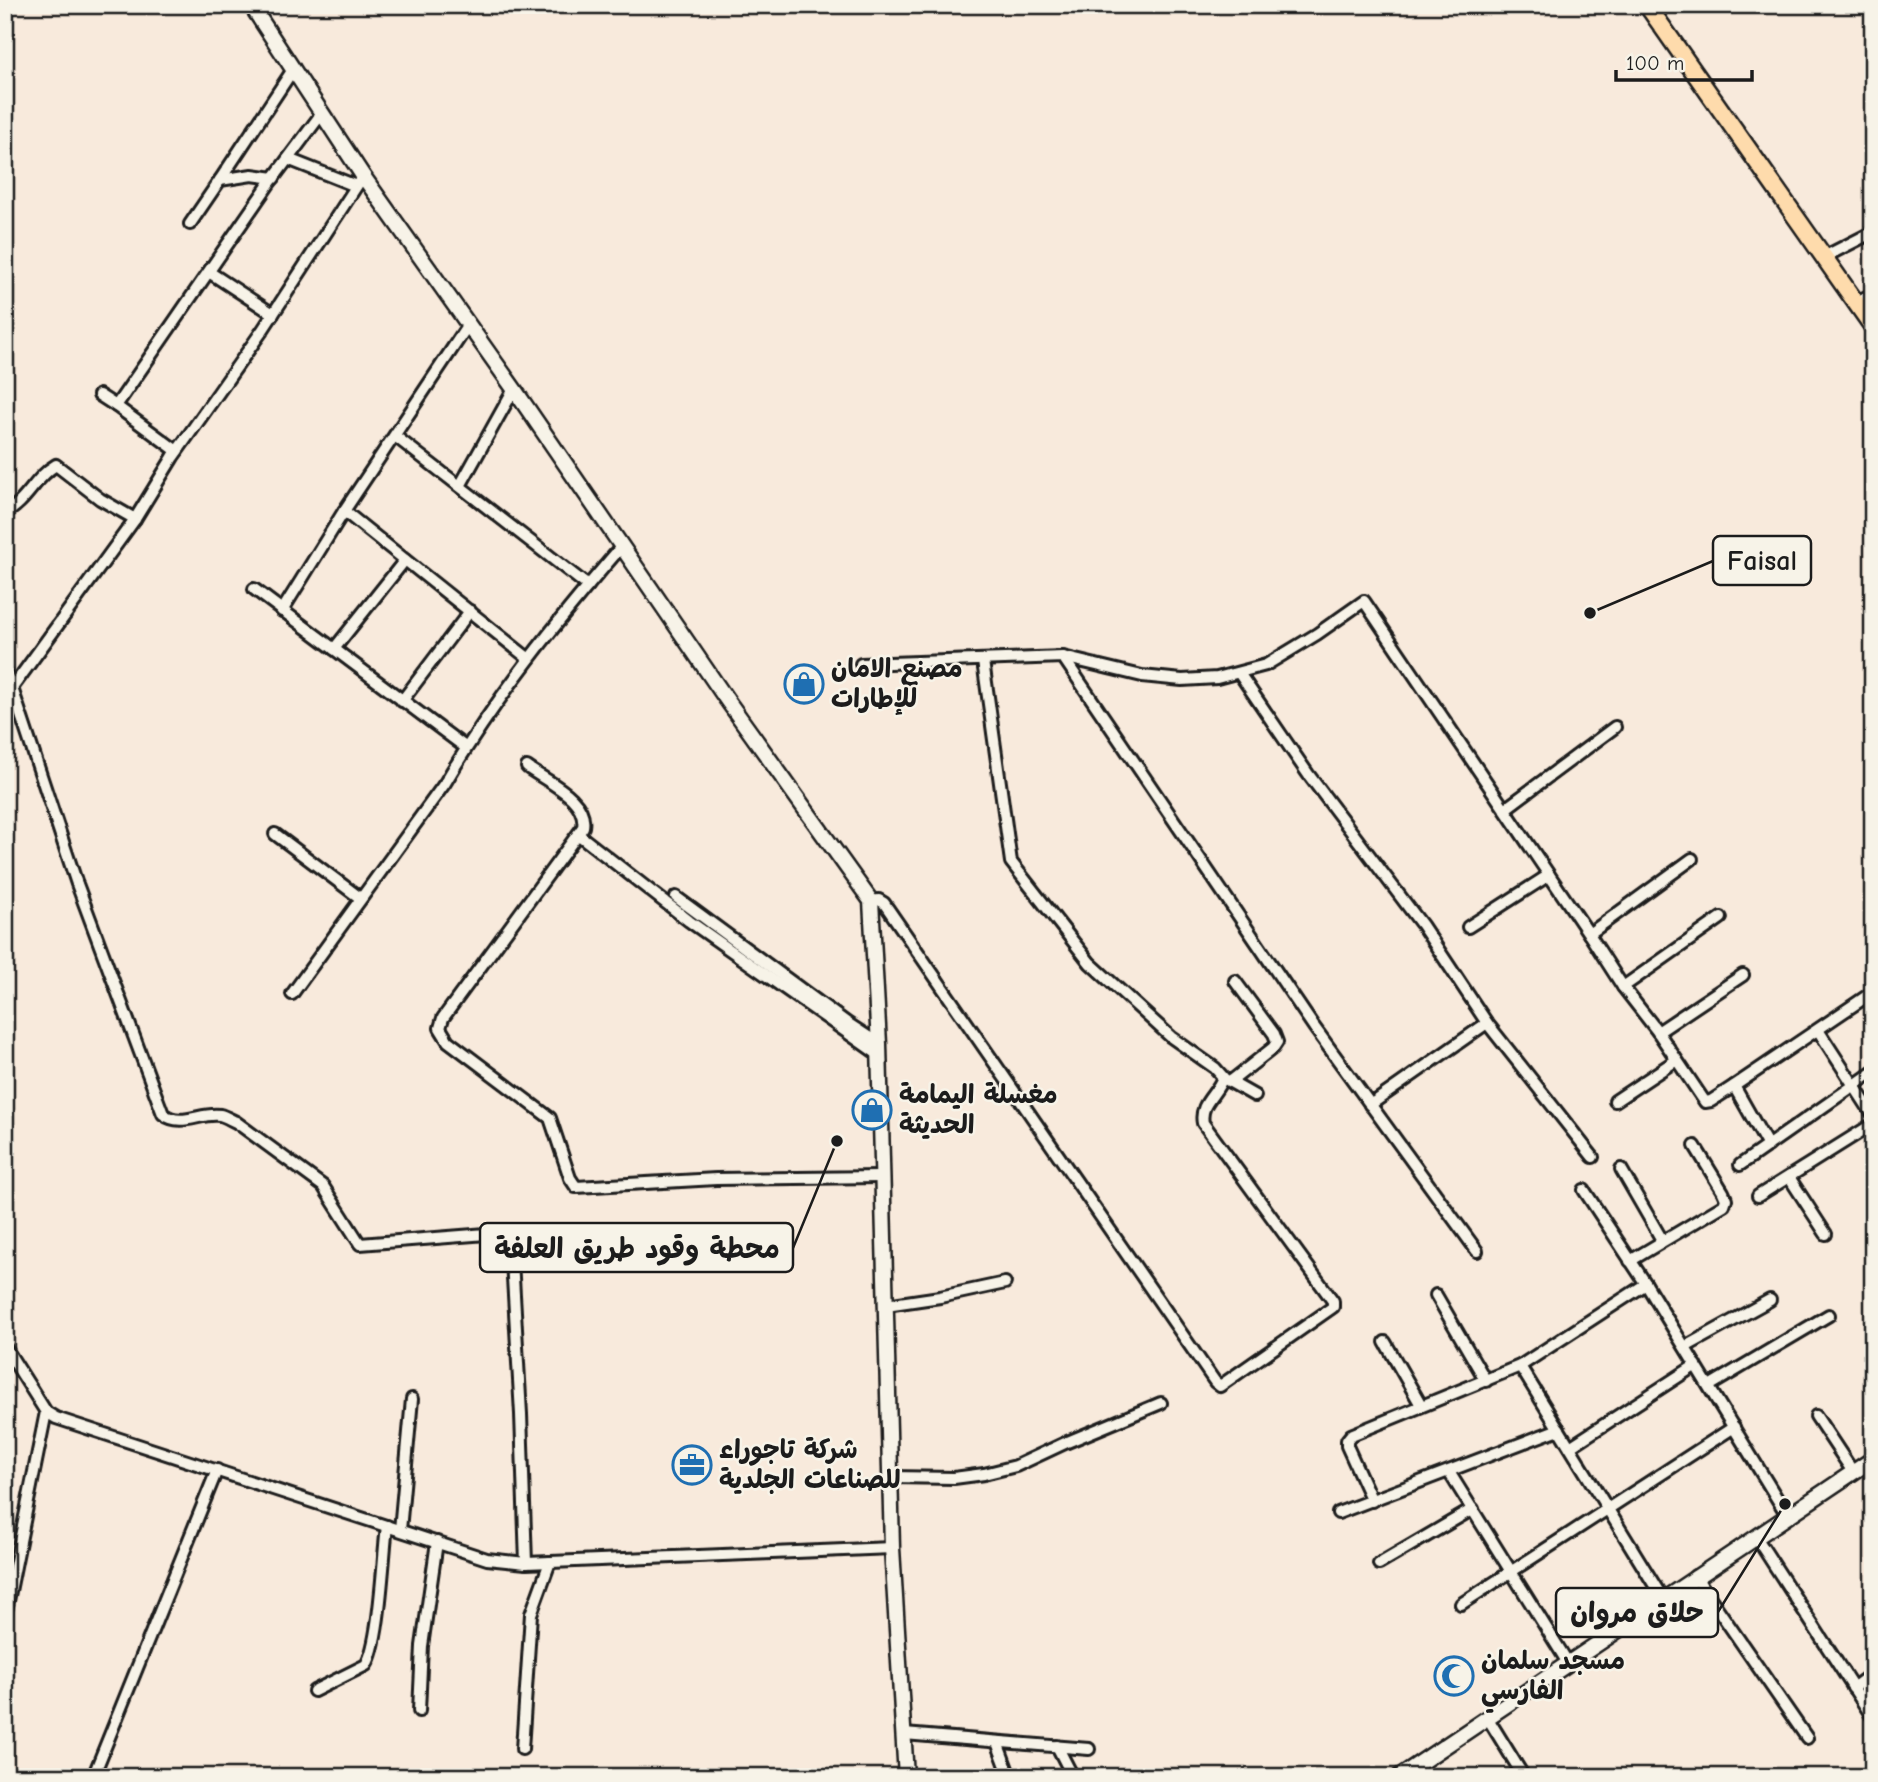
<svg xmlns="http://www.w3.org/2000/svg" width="1878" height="1782" viewBox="0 0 1878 1782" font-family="'Comic Neue','Playpen Sans Arabic',sans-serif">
<rect width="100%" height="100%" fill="#f8eadc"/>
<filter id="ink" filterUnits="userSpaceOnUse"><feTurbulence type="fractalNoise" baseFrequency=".0143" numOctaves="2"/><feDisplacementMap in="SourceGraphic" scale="14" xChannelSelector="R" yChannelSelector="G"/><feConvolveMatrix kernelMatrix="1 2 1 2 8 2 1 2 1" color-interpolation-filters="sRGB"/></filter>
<g filter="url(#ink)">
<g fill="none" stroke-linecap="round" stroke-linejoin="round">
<g stroke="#1c1c1c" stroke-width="16">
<g id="street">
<path d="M288,159L356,186"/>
<path d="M220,180L294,68"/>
<path d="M190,224L220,180L252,175L274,178"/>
<path d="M1824,257L1873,232"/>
<path d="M209,272L273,314"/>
<path d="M1856,302L1873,294"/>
<path d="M99,395L116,406"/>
<path d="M395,436L588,586"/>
<path d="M177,451L116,406L269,184L322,113"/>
<path d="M460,486L514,389"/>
<path d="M344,511L529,659"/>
<path d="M5,513C27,502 35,477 56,465L100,499L135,519"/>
<path d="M254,589L465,747"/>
<path d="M282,611L344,511L468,325"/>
<path d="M334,649L405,560"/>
<path d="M1063,657L1314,1027L1477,1251"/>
<path d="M861,664L1063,657L1142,676L1182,680L1217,678L1266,665L1317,634L1364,601L1589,934L1623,987L1658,1032L1705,1102L1711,1101L1734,1086L1873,992"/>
<path d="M5,670L12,688L135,519L173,457L262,331L363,176"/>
<path d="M1239,673L1308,774L1422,925L1487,1023L1593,1157"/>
<path d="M12,688L77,884L163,1114C182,1128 200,1112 220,1115C225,1116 231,1120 236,1122L323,1186L360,1244L499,1233L508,1237L511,1244L521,1414L526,1563"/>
<path d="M402,701L470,611"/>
<path d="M527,767C547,782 588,798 583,827L443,1018L440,1028L448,1041L550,1118L570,1178L576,1187L716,1179L881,1177"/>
<path d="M1505,809L1615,727"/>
<path d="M275,834L360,898"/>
<path d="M579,835L689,921L879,1055"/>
<path d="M676,897L847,1023L879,1044"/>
<path d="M871,901L879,900L884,903L1215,1382L1220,1386L1333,1307V1301L1203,1123C1199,1103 1217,1095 1223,1077L1215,1068L1171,1037L1090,963L1011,862L983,661"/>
<path d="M1468,927L1549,875"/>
<path d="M1589,934L1692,859"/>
<path d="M1623,987L1721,918"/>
<path d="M292,994L445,783C495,698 558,620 622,546"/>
<path d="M1818,1030L1873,1115"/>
<path d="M1658,1032L1743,975"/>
<path d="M1225,1079L1255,1096"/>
<path d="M1230,1082L1273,1048L1277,1042L1274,1034L1235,981"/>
<path d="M1734,1086L1768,1146"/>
<path d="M1615,1101L1675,1061"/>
<path d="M1370,1105L1487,1023"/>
<path d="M1740,1165L1873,1072"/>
<path d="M1621,1169L1662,1240"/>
<path d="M1789,1177L1826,1234"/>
<path d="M1584,1190L1646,1284L1787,1515"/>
<path d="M1758,1196L1873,1124"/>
<path d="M1630,1261L1724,1205L1726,1199L1723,1192L1695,1146"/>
<path d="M1436,1295L1486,1381"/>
<path d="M886,1305L940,1297L1005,1283"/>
<path d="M1385,1342L1421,1405"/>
<path d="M5,1347L46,1412L56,1418L487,1559L526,1563L892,1548"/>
<path d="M1685,1347L1770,1300"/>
<path d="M1520,1366L1663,1599"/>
<path d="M1709,1386L1829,1315"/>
<path d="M1816,1416L1853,1472"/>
<path d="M1570,1447L1696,1365"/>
<path d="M1449,1472L1568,1663"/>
<path d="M892,1477L954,1478L984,1474L1016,1466L1065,1443L1161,1403"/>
<path d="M1372,1501L1347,1446V1440L1351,1435L1520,1366L1646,1284"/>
<path d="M1338,1513L1559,1429"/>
<path d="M400,1530L412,1399"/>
<path d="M1756,1537L1873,1718"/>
<path d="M1379,1564L1473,1509"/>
<path d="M1695,1576L1807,1738"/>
<path d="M1461,1604L1734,1427"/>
<path d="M5,1616L46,1412"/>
<path d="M1853,1688L1873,1673"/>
<path d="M314,1691L366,1665C380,1643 383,1556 387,1526"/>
<path d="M419,1711L422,1646L437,1542"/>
<path d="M1487,1717L1524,1777"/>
<path d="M904,1734L1089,1749"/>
<path d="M997,1742L1010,1777"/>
<path d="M1057,1746L1073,1777"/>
<path d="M522,1749L531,1614L550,1562"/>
<path d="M93,1777L217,1470"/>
</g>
</g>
<g stroke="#1c1c1c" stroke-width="19">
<g id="secondary">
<path d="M251,5L363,176L514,389L727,700L871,901L879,1044L892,1548L906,1777"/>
<path d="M1399,1777L1873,1459"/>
</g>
</g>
<g stroke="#1c1c1c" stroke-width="21">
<path id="primary" d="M1647,5L1873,327"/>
</g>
<use href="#street" stroke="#f7f3e8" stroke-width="10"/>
<use href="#secondary" stroke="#f7f3e8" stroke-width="14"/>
<use href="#primary" stroke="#fedbac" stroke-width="16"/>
</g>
</g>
<defs>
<g id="shop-ring" transform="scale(2.0125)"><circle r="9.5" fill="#f7f3e8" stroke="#1f6fb2" stroke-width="1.5"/><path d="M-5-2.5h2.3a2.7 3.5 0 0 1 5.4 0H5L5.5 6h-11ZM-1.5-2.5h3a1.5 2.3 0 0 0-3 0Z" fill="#1f6fb2"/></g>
<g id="office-ring" transform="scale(2.0125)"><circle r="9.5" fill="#f7f3e8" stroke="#1f6fb2" stroke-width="1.5"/><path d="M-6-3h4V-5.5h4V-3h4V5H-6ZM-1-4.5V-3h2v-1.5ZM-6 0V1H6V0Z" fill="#1f6fb2"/></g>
<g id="mosque-ring" transform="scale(2.0125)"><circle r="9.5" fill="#f7f3e8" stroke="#1f6fb2" stroke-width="1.5"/><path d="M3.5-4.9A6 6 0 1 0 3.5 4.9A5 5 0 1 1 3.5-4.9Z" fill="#1f6fb2"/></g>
</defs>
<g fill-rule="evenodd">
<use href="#shop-ring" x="804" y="684"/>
<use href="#shop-ring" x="872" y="1110"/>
<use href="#office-ring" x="692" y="1465"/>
<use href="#mosque-ring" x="1454" y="1676"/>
</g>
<g text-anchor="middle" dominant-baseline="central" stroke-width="5" stroke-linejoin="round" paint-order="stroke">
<g font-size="26" font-weight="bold" fill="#1c1c1c" stroke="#f7f3e8" text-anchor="start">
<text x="831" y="669">مصنع الامان<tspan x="831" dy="30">للإطارات</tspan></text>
<text x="899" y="1095">مغسلة اليمامة<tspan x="899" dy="30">الحديثة</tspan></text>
<text x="719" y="1450">شركة تاجوراء<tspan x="719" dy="30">للصناعات الجلدية</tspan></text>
<text x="1481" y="1661">مسجد سلمان<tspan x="1481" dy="30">الفارسي</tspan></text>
</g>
</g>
<path fill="none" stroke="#1c1c1c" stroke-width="2.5" d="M1590 613L1713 561M837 1141L793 1248M1785 1504L1718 1612"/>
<g fill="#1c1c1c" stroke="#f7f3e8" stroke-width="2.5">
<circle cx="1590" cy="613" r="7"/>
<circle cx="837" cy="1141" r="7"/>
<circle cx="1785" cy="1504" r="7"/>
</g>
<g fill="#f7f3e8" stroke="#1c1c1c" stroke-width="2.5">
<rect x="1713" y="536" width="98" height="49" rx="7"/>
<rect x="480" y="1223" width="313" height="49" rx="7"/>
<rect x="1556" y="1588" width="162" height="49" rx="7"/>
</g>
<g font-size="28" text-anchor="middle" font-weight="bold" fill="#1c1c1c">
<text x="1762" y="570">Faisal</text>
<text x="637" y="1258">محطة وقود طريق العلفة</text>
<text x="1637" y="1622">حلاق مروان</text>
</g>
<rect width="1878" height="1782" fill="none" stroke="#f7f3e8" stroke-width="28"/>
<rect x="14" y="14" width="1850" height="1754" fill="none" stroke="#1c1c1c" stroke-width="2.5" filter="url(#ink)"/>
<path d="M1616 70v10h136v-10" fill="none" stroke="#1c1c1c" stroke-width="3.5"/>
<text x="1626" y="70" font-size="21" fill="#1c1c1c" stroke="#f7f3e8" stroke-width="5" paint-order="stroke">100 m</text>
</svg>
